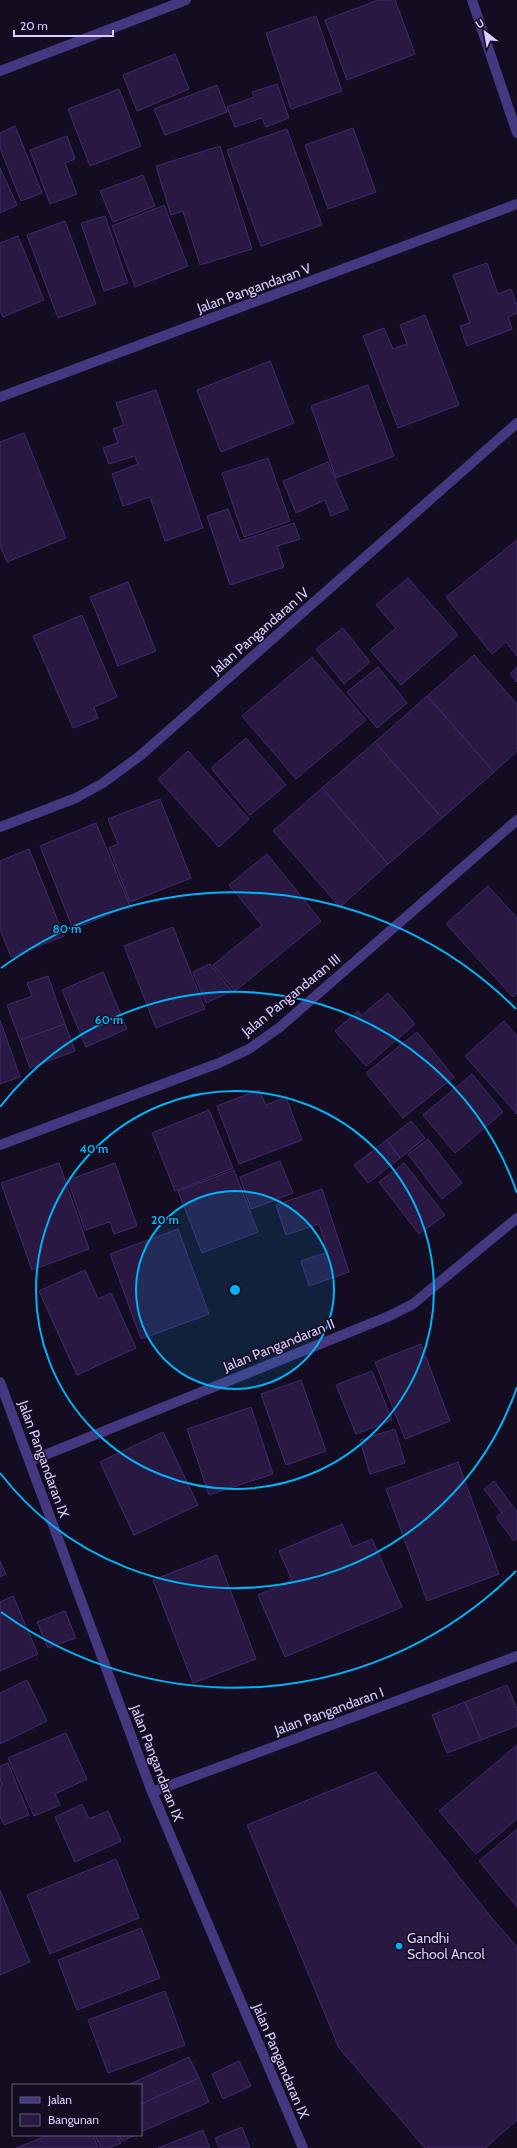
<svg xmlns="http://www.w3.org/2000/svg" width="517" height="2148" viewBox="0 0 517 2148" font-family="Cabin,sans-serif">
<rect width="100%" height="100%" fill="#140d21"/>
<g fill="#281842" stroke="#442a6f">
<path d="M378,0H395L415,54L347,80L325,20Z"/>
<path d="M316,16L342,91L291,109L266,33Z"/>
<path d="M175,54L189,89L137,111L123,75Z"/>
<path d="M277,84L289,118L266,127L262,118L235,127L227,107L254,97L252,92Z"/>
<path d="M217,85L227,112L165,135L154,109Z"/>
<path d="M119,89L141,146L90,166L68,109Z"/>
<path d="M15,126L42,193L21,201L0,148V133Z"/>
<path d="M353,128L376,192L328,209L305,145Z"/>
<path d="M287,129L322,225L261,246L227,150Z"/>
<path d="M67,136L75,159L65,163L77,194L50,204L30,150Z"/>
<path d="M220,146L252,249L200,265L183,211L171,215L156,166Z"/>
<path d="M0,168L17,205L0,213Z"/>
<path d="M143,175L155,206L113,222L100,191Z"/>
<path d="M164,205L188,266L135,287L112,226Z"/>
<path d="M105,216L128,283L104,291L81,223Z"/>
<path d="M65,221L96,304L58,318L27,235Z"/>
<path d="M18,236L44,300L3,317L0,311V243Z"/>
<path d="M487,263L498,294L511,289L517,305V313L508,317L512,329L467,346L460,326L470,323L453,275Z"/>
<path d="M425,315L459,405L398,428L363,336L384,328L393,349L407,344L400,325Z"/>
<path d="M270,361L294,423L221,452L197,390Z"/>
<path d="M368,385L394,456L336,478L311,406Z"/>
<path d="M156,390L203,528L165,541L150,497L123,506L112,474L138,464L135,456L109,464L103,448L118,443L113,429L124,425L116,403Z"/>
<path d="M24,433L66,538L7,562L0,545V442Z"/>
<path d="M268,458L290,521L244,537L222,473Z"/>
<path d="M328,462L348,509L331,516L325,500L296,513L283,481Z"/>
<path d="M228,509L240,541L294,523L300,539L277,546L284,567L230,585L207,516Z"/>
<path d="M517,540V656L506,642L492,654L446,597Z"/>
<path d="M408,578L458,635L401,685L370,650L396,628L376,605Z"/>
<path d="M128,582L156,651L118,666L90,597Z"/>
<path d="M82,615L117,697L94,707L98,718L73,728L33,636Z"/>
<path d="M343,628L370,662L344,684L316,649Z"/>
<path d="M474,655L517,704V751L494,772L427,696Z"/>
<path d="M312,657L366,720L296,779L242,716Z"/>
<path d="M378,667L407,703L377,728L347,692Z"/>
<path d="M517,667V682L510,674Z"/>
<path d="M427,696L494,772L442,818L375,742Z"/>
<path d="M246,738L286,785L250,815L211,768Z"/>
<path d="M375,742L442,818L388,864L322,788Z"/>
<path d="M188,751L249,819L219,847L158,779Z"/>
<path d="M322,788L388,864L340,907L273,831Z"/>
<path d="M160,799L191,878L130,902L109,848L118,844L108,819Z"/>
<path d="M96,823L130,906L73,929L40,846Z"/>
<path d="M29,849L64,936L11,957L0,929V861Z"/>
<path d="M267,854L321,921L235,991L213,965L262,925L229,885Z"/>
<path d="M488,886L517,918V993L513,997L446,924Z"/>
<path d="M173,927L205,1009L156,1028L124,946Z"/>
<path d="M210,964L232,991L206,1003L193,972Z"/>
<path d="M103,972L127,1029L86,1047L62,990Z"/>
<path d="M48,976L65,1024L20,1040L7,1005L32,996L27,983Z"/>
<path d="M388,993L415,1024L366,1066L335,1031L358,1011L361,1016Z"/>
<path d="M0,1020L20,1077L0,1084Z"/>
<path d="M504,1021L517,1036V1114L465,1056Z"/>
<path d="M65,1024L75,1051L30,1068L20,1040Z"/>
<path d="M417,1032L454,1077L403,1118L366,1073Z"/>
<path d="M472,1074L503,1112L455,1153L423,1115Z"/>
<path d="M259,1090L266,1105L286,1097L302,1140L239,1164L217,1106Z"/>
<path d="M209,1110L233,1168L175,1191L152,1133Z"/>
<path d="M411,1121L425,1138L400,1158L387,1140Z"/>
<path d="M428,1139L462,1183L442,1199L408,1154Z"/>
<path d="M387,1140L400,1158L368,1183L354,1165Z"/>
<path d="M280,1161L293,1193L251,1209L240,1177Z"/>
<path d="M59,1163L89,1249L32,1270L1,1183Z"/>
<path d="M115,1163L137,1226L114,1234L110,1222L85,1230L68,1180Z"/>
<path d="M404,1163L445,1215L419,1234L379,1182Z"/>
<path d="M234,1170L258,1232L202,1253L178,1191Z"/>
<path d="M322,1189L349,1272L309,1286L301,1261L328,1252L319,1224L286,1235L276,1205Z"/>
<path d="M178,1229L209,1314L141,1339L110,1254Z"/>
<path d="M85,1270L98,1299L111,1293L136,1348L77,1375L39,1291Z"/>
<path d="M421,1344L450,1421L405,1439L375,1362Z"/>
<path d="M372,1371L392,1420L356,1434L336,1385Z"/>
<path d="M301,1380L326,1451L286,1465L261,1394Z"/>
<path d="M251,1407L273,1474L209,1495L187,1429Z"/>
<path d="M395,1429L405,1463L370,1474L360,1440Z"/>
<path d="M163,1432L198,1505L134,1535L100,1462Z"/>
<path d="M458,1462L499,1574L427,1601L386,1489Z"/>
<path d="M494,1481L517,1512V1538L514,1541L496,1517L502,1513L484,1489Z"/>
<path d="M342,1524L352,1547L372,1539L402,1607L285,1657L258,1595L292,1580L279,1551Z"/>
<path d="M217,1555L256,1659L193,1683L153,1580Z"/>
<path d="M0,1561L6,1574L0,1577Z"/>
<path d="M13,1596L38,1654L0,1671V1602Z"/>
<path d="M65,1611L76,1638L48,1648L37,1622Z"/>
<path d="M27,1680L47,1721L0,1744V1693Z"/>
<path d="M507,1685L517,1709V1726L481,1740L465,1702Z"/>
<path d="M465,1702L481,1740L447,1753L432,1715Z"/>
<path d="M66,1733L87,1779L55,1794L60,1805L34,1816L8,1758Z"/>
<path d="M517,1745V1819L476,1854L439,1811Z"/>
<path d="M8,1763L29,1815L4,1825L0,1816V1786L2,1785L0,1779V1766Z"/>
<path d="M376,1772L491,1917L517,1947V2120L485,2148H425L339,2048L247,1825Z"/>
<path d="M82,1804L89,1819L108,1811L121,1841L75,1862L55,1817Z"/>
<path d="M517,1829V1907L479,1861Z"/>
<path d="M116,1859L139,1918L50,1954L27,1895Z"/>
<path d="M0,1890L30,1962L0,1975Z"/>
<path d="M141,1928L160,1978L77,2010L58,1960Z"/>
<path d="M165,1991L185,2045L108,2073L88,2020Z"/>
<path d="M189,2057L199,2078L141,2104V2085H128Z"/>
<path d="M239,2061L251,2086L223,2099L212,2074Z"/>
<path d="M199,2078L209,2102L141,2132V2104Z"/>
<path d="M242,2127L250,2148H219L215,2138Z"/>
<path d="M203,2130L210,2148H158L191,2135Z"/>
<path d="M49,2135H93L98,2148H16Z"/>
<path d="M95,2135H117L121,2143L109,2148H101Z"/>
<path d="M119,2135H135L122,2141Z"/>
</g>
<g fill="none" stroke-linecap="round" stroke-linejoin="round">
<g stroke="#463781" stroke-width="10">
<path d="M472,0L517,133"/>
<path d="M0,71L186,0"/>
<path d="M0,397L517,204"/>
<path d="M0,827L76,798L103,783L141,755L517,423"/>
<path d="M0,1145L219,1063L249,1049L280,1027L517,820"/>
<path d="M0,1382L152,1792L303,2148"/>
<path d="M30,1461L387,1317L413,1304L517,1218"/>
<path d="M152,1792L517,1656"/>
</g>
</g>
<circle cx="235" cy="1290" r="99" fill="#00b4f8" fill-opacity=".12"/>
<g fill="none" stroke="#00b4f8" stroke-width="2">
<circle cx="235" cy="1290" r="99"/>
<circle cx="235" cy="1290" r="199"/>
<path d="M517 1387A298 298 0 0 1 0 1473M0 1107A298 298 0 0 1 517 1193"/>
<path d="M516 1571A398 398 0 0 1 1 1612M1 968A398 398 0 0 1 516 1009"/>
</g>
<circle fill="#00b4f8" stroke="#140d21" stroke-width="1.5" cx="399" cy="1946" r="4"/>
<g text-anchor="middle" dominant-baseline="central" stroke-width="3" stroke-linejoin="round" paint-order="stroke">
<g font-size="14" fill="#dbcdff" stroke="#140d21">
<text transform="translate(254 288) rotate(-20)">Jalan Pangandaran V</text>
<text transform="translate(260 631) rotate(-41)">Jalan Pangandaran IV</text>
<text transform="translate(291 995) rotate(-39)">Jalan Pangandaran III</text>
<text transform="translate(279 1345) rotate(-22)">Jalan Pangandaran II</text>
<text transform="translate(44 1459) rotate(70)">Jalan Pangandaran IX</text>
<text transform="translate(329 1711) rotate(-20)">Jalan Pangandaran I</text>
<text transform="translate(157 1763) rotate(69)">Jalan Pangandaran IX</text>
<text transform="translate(281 2061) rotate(67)">Jalan Pangandaran IX</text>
</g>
<g font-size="14" fill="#dbcdff" stroke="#140d21" text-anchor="start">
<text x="407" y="1938">Gandhi<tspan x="407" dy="16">School Ancol</tspan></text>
</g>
</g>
<circle cx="235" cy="1290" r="6" fill="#00b4f8" stroke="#140d21" stroke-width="2"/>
<g font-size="12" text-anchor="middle" font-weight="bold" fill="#00b4f8" stroke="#140d21" stroke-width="3" stroke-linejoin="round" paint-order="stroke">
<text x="67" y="933">80 m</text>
<text x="109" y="1024">60 m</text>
<text x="94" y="1153">40 m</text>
<text x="165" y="1224">20 m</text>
</g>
<rect x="12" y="2084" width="130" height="52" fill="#140d21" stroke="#645a7a"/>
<rect x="20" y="2097" width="20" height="6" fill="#463781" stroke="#645a7a"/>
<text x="48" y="2104" font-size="12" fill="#dbcdff">Jalan</text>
<rect x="20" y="2114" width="20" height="12" fill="#281842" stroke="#645a7a"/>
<text x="48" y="2124" font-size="12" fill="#dbcdff">Bangunan</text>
<g transform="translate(485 32) rotate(329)" stroke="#140d21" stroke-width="3" paint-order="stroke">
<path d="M0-3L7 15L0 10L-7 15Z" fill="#dbcdff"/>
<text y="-6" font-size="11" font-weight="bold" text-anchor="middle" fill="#dbcdff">U</text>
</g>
<path d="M14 30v6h99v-6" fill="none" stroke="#dbcdff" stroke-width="2"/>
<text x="20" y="30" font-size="12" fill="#dbcdff" stroke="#140d21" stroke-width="3" paint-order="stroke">20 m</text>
</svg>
